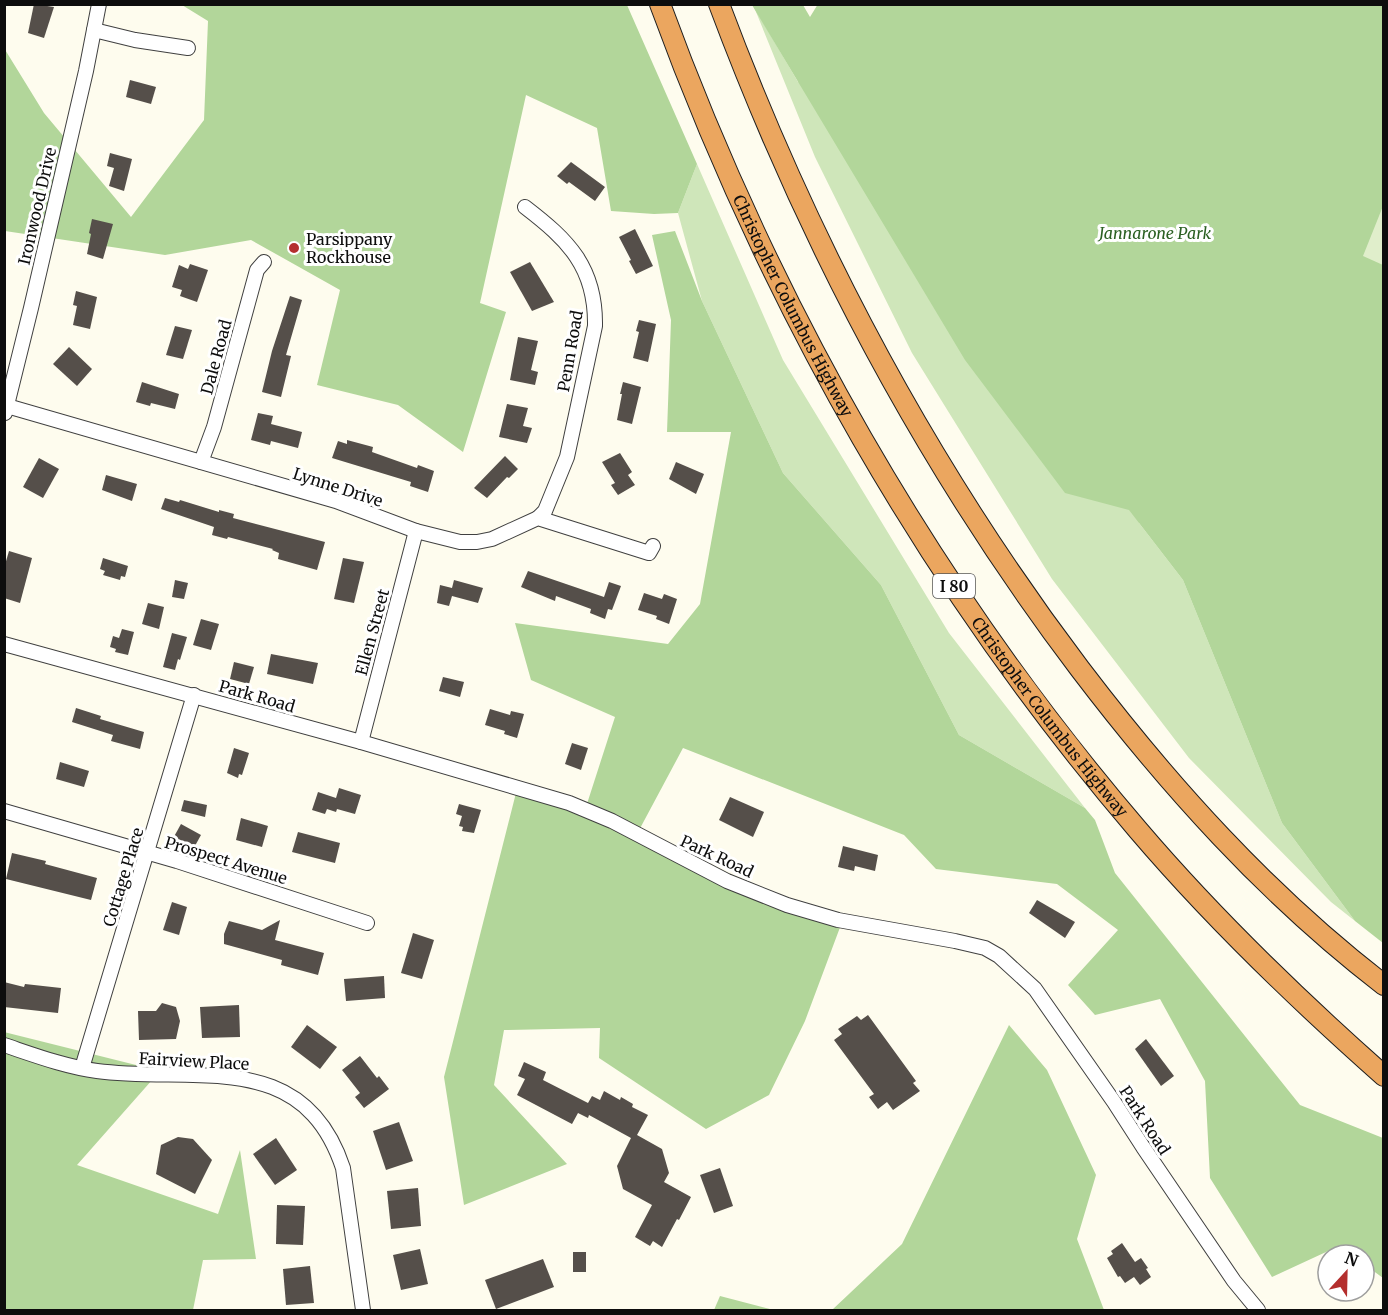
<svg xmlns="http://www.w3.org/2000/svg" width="1388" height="1315" viewBox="0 0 1388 1315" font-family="Merriweather,serif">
<rect width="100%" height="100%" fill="#fefcee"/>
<g fill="#cfe6ba">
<path d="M1383,5L1139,523L1183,580L1282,823L1355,921L1331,902L1189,758L1052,579L912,353L815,157L754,7L798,82Z"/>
<path d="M697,164L783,360L949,633L1085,808L959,735L881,585L783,473L702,301L678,213Z"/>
</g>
<g fill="#b2d69a">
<path d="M818,4L1383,5V943L1355,921L1282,823L1183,580L1129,510L1065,493L965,360L752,5H803L810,17Z"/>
<path d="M182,5H627L697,164L678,213L654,214L611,211L597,128L526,95L480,303L506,312L463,452L398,405L317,385L340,290L251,240L165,255L5,231L4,48L44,113L131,217L204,120L208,21Z"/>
<path d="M675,231L702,301L783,473L881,585L959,735L1085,808L1095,820L1115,873L1300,1105L1383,1138V1278L1364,1264V1255H1352L1339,1246L1272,1277L1210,1178L1205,1081L1160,999L1095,1015L1068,985L1118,930L1057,884L936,869L904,835L683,748L637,834L842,922L805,1021L769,1095L706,1129L599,1058L600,1028L504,1030L494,1085L567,1164L464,1205L444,1077L518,785L585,810L615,717L531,680L515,623L668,644L700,604L731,432H667L671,320L652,235Z"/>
<path d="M1009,1025L1047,1070L1096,1175L1077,1239L1104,1310H832L902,1244Z"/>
<path d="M4,1032L160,1071L77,1165L218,1214L240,1150L256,1259L203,1260L193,1310H5Z"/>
<path d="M720,1296L774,1310H714Z"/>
</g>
<path fill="#e0eecb" d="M1383,206V265L1363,256Z"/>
<g fill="#554f4a">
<path d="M34,4L54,7L44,38L28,33Z"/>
<path d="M130,80L156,87L151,104L126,97Z"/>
<path d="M110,153L132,159L124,191L109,186L114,168L107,166Z"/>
<path d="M571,162L605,187L595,201L569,182L567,184L557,176Z"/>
<path d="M92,219L113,224L103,259L87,254L91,234L89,233Z"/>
<path d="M635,229L653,266L636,274L629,261L631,260L619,237Z"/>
<path d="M530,262L554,302L532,311L510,272Z"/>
<path d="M190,264L208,270L197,302L180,296L182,290L172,287L179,265L188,269Z"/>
<path d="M76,291L97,297L90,329L73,325L77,306L73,305Z"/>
<path d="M290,296L302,300L286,355L291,356L281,397L262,392L272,351Z"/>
<path d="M639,320L656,324L648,362L633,358L639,332L636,331Z"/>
<path d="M175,326L192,330L183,359L166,355Z"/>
<path d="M518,337L538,341L531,370L538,372L535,385L510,380Z"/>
<path d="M69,347L92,369L77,386L53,364Z"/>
<path d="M142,382L179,394L175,409L151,403L150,406L136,402Z"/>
<path d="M623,382L641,387L632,424L617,420L622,394H620Z"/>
<path d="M507,404L528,408L523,426L532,428L527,443L499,437Z"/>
<path d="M258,413L273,416L271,424L302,432L298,448L271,441L270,445L251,440Z"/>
<path d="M347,440L373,447L372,452L417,468L418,465L434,471L428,492L410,486L411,482L332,458L338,441L347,444Z"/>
<path d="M620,453L632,472L628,475L635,485L618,495L611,485L615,483L602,462Z"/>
<path d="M505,456L518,469L509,478L507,477L487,498L474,488Z"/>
<path d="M39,458L59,469L43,498L23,487Z"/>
<path d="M676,462L704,474L696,494L669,479Z"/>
<path d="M106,475L137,484L132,501L102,490Z"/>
<path d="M165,498L179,502L180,500L219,512V510L234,514L233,518L325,542L317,570L278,559L279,553L272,550L273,549L228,537L227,539L212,535L214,527L161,509Z"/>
<path d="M9,551L32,558L20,603L4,598V568Z"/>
<path d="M103,558L128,566L125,577L121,576L120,580L103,575L105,571L100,569Z"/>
<path d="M343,558L364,562L354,603L334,599Z"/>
<path d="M528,571L604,597L609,582L621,586L612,610L608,609L605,619L590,613L591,609L556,596L555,601L521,587Z"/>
<path d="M175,580L188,583L184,599L172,597Z"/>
<path d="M454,580L483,588L478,603L452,596L449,606L437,603L440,585L452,588Z"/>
<path d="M644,593L662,599L664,594L677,599L669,624L656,619L657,616L638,610Z"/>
<path d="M148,603L164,607L159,629L142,624Z"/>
<path d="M201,619L219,624L211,650L193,645Z"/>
<path d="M122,629L134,632L128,655L115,652L116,649L110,647L113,636L119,638Z"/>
<path d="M172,633L187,637L180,660L178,659L175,670L163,667Z"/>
<path d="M271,654L318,663L313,684L267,674Z"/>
<path d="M234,662L254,667L249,684L230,679Z"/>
<path d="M443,677L464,682L460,697L439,691Z"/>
<path d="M76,708L101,716L100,719L144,732L140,749L111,741L113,735L72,722Z"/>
<path d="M490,709L510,715L511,711L524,714L517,738L504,734L505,731L485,725Z"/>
<path d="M572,743L588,748L581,770L565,764Z"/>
<path d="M234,748L249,753L242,775L239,774L238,778L227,773Z"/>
<path d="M60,762L89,771L84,787L56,779Z"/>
<path d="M339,788L361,795L355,814L337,809L336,812L327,809L325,814L312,810L318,792L336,798Z"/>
<path d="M730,797L764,812L753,837L719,820Z"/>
<path d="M184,800L207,805L205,817L181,811Z"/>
<path d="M459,804L481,810L474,833L462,831L463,827L459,826L462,816L456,814Z"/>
<path d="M241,818L268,826L262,847L236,840Z"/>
<path d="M181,824L201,835L191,853L171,842Z"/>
<path d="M298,832L340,843L335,863L292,852Z"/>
<path d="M843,846L878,855L875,871L855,866L854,871L838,867Z"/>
<path d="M12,853L46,861L45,864L97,878L91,900L6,879Z"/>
<path d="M1037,900L1075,922L1065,938L1029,913Z"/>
<path d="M172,902L187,907L179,935L163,930Z"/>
<path d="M280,920L275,940L324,953L318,975L281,965L282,960L224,944V934L229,921L262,930Z"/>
<path d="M413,933L434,940L422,979L401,973Z"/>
<path d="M384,976L385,998L346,1001L344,979Z"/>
<path d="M4,982L24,987L25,984L61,988L58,1013L4,1007Z"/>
<path d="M162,1003L176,1007L180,1021L176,1039L139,1040L138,1011H156Z"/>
<path d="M239,1005L240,1037L202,1038L200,1007Z"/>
<path d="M868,1015L916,1081L913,1083L920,1091L893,1110L887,1102L878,1109L869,1097L874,1094L834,1040L842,1034L838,1029L857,1016L861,1020Z"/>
<path d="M307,1025L337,1047L320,1069L291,1047Z"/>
<path d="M1146,1039L1174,1076L1161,1086L1135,1049Z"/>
<path d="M360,1056L377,1078L379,1076L389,1089L364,1108L355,1097L360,1093L342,1070Z"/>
<path d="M524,1062L546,1072L543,1080L588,1103L592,1096L600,1100L604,1091L620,1100L621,1097L633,1104L632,1107L648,1115L637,1135L662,1149L669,1173L664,1182L691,1197L679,1220L677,1219L662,1247L653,1241L650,1246L635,1237L652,1205L623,1189L617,1166L631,1138L589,1115L588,1118L578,1113L572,1124L517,1095L525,1079L518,1076Z"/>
<path d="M399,1122L413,1161L386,1170L373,1131Z"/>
<path d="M178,1137L193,1139L212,1160L195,1194L156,1174L161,1145Z"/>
<path d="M276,1138L297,1170L275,1185L253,1154Z"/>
<path d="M720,1168L733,1206L714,1213L700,1175Z"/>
<path d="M418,1188L421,1226L391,1229L387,1191Z"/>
<path d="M277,1205L305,1206L303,1245L276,1244Z"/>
<path d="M1122,1243L1135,1262L1141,1258L1148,1268L1146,1269L1151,1277L1140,1285L1134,1277L1125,1283L1120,1276L1118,1277L1107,1258L1113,1254L1111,1251Z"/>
<path d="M420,1249L428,1284L401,1290L393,1255Z"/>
<rect x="573" y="1252" width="13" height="20"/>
<path d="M543,1259L554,1287L496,1309L485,1280Z"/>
<path d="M310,1266L314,1303L286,1305L283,1269Z"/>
</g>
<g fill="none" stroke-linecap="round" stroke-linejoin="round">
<g stroke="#404040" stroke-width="16">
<g id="minor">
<path d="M94,30L135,40L188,48"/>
<path d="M525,207C568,240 596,267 595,326L567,457L545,511L538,518"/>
<path d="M7,406L336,501L416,531L460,542H477L492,539L538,518L649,553L653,546"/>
<path d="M5,413L31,308L86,71L99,4"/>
<path d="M201,462L214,427L257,270L264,262"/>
<path d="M4,644L361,742L569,803L612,821L727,881L787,905L838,920L955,941L985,948L999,956L1035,989L1114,1102L1143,1147L1234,1281L1258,1310"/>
<path d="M361,742L416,531"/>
<path d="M4,811L177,861L367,923"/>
<path d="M4,1045C34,1055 66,1067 97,1071C195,1084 303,1047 343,1168L363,1310"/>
<path d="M82,1068L194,695"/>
</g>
</g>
<g stroke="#1e1e1e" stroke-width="22">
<g id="highway">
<path id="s1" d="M660,4C770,305 930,587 1138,830C1213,918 1297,999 1384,1076"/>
<path d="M719,4C808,242 927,467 1080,669C1169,786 1267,895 1384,985"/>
</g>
</g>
<use href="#minor" stroke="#fff" stroke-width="14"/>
<use href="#highway" stroke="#eba65f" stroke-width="20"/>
</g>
<circle fill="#b42f2e" stroke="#fff" stroke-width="2" cx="294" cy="248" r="6"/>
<g text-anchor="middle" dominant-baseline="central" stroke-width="6" stroke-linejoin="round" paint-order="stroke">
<rect fill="#fff" stroke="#565656" stroke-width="1.5" x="933" y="574" width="42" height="24" rx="4.5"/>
<g font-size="15" font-weight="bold" fill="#0d0d0d">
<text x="954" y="586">I 80</text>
</g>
<g font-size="16" fill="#0d0d0d" stroke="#fff">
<text transform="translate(37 206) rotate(-77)">Ironwood Drive</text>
<text stroke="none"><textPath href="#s1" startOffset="330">Christopher Columbus Highway</textPath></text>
<text transform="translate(570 351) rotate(-80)">Penn Road</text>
<text transform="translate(216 357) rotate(-75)">Dale Road</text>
<text transform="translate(338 487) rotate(18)">Lynne Drive</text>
<text transform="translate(372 632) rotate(-75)">Ellen Street</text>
<text transform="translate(257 696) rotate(16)">Park Road</text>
<text stroke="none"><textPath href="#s1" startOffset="816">Christopher Columbus Highway</textPath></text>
<text transform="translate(717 856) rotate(25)">Park Road</text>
<text transform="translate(226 860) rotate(17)">Prospect Avenue</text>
<text transform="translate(123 877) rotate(-73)">Cottage Place</text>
<text transform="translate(194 1061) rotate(3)">Fairview Place</text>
<text transform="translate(1145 1120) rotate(57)">Park Road</text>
</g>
<g font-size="16" font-style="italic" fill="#2b6022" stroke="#fff">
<text x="1155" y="233">Jannarone Park</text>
</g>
<g font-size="16" fill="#0d0d0d" stroke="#fff" text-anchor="start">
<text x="306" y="239">Parsippany<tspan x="306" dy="18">Rockhouse</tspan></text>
</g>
</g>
<rect width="1388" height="1315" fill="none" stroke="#0d0d0d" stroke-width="12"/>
<g transform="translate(1346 1273) rotate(22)"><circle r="28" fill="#ffffff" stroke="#9e9e9e" stroke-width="1.5"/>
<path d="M0-4.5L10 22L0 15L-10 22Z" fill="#b42f2e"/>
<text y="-9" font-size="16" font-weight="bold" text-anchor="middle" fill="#0d0d0d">N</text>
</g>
</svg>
